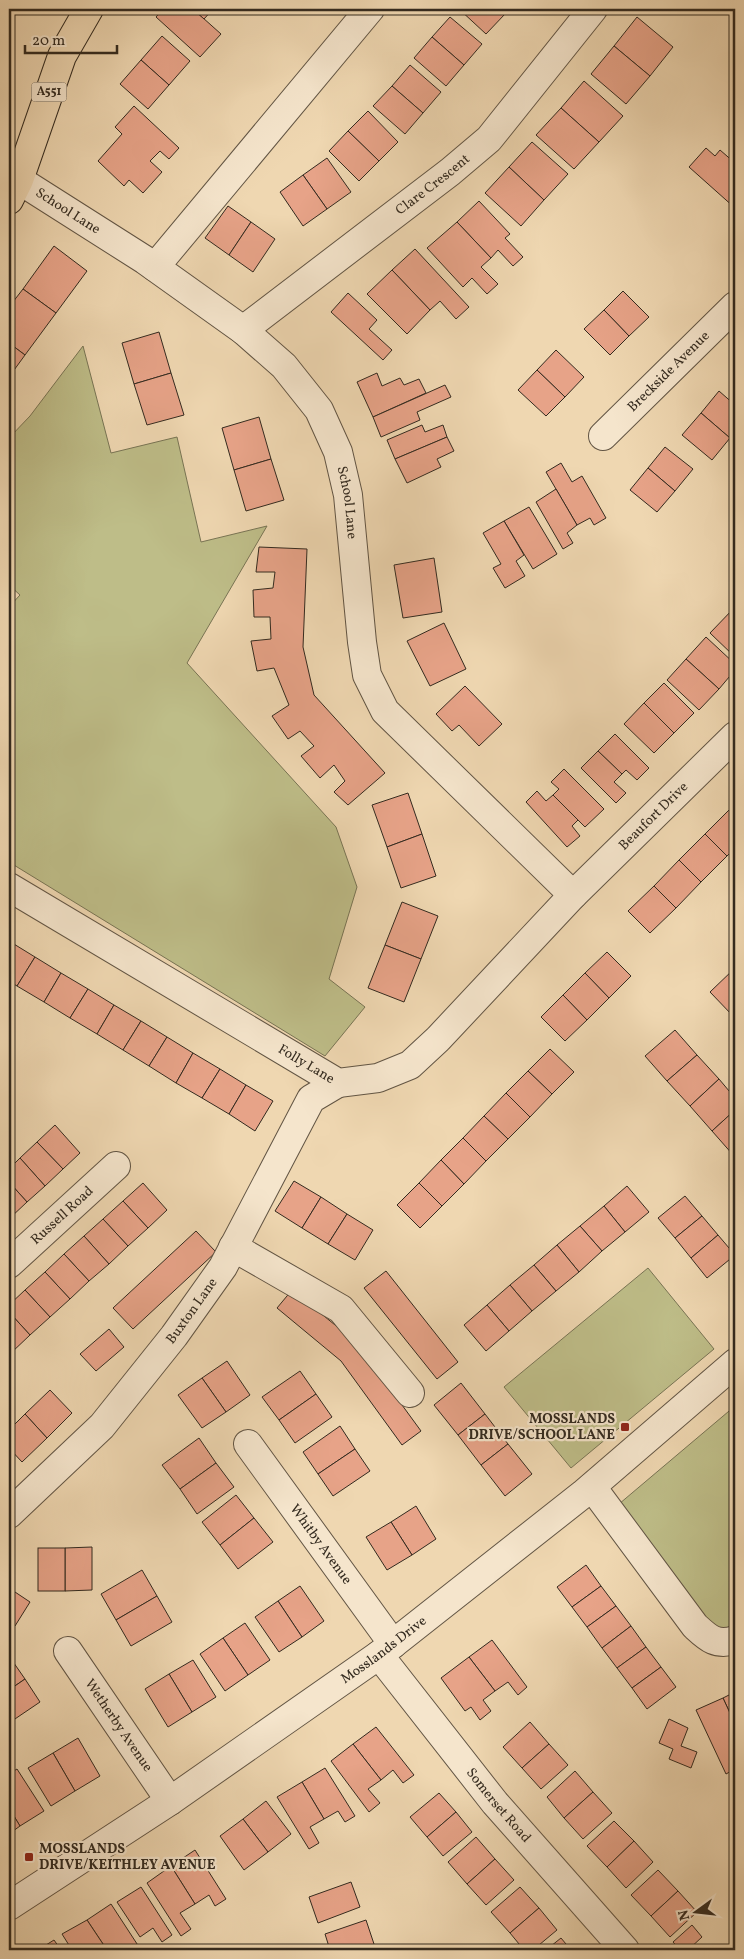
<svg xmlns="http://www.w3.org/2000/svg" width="744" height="1959" viewBox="0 0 744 1959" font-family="Vollkorn,serif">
<rect width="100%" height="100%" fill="#efd7b1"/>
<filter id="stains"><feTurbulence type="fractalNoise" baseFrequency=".004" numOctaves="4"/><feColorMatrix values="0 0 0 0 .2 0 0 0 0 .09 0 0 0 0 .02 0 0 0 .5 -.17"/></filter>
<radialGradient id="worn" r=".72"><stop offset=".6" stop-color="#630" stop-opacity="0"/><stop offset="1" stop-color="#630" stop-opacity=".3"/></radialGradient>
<g fill="#bebd88" stroke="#787454">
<path d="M83,346L111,453L177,437L201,542L267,526L187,663L336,827L357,887L329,979L365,1007L325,1056L9,862V607L20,595L9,585V438L30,416Z"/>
<path d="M648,1268L714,1349L571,1468L504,1387Z"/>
<path d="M735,1406V1627L721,1629L707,1620L619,1504Z"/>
</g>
<g fill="#e7a388" stroke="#332a1f">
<path d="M163,9H193L221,34L200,57L156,17Z"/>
<path d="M193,9H213L204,19Z"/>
<path d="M459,9H498L505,14L486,34Z"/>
<path d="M450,17L482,44L464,65L432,37Z"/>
<path d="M637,17L673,47L650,76L614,46Z"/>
<path d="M162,36L190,61L169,85L141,60Z"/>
<path d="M432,37L464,65L446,86L414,58Z"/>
<path d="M614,46L650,76L626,104L591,74Z"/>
<path d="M141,60L169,85L148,109L120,84Z"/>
<path d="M410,65L441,92L423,113L392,86Z"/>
<path d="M584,81L623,116L599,142L561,108Z"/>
<path d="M392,86L423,113L405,134L373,106Z"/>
<path d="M134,106L179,148L169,159L160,151L150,161L162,172L143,193L129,180L124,186L98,161L122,134L115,127Z"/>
<path d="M561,108L599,142L574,169L536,135Z"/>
<path d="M368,111L398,142L379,161L348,131Z"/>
<path d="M348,131L379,161L359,181L329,151Z"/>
<path d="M532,142L568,174L544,200L509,167Z"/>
<path d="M706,148L715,156L720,150L735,163V208L689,167Z"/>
<path d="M327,158L351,192L327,209L303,175Z"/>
<path d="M509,167L544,200L521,226L485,193Z"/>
<path d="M303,175L327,209L303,226L280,192Z"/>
<path d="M479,201L510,234L505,238L523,257L513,266L498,250L491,258L457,222Z"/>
<path d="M228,206L251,222L229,255L205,238Z"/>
<path d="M251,222L275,239L253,272L229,255Z"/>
<path d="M457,222L491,258L481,267L498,284L487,294L472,278L463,287L427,248Z"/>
<path d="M54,246L87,271L56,313L23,289Z"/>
<path d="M415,249L469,307L456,319L440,301L430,310L392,270Z"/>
<path d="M392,270L430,310L407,334L367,294Z"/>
<path d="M23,289L56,313L25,355L9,343V307Z"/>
<path d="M623,291L649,317L629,336L604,310Z"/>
<path d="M348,293L377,320L369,329L392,350L383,360L331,312Z"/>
<path d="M604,310L629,336L610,355L584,329Z"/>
<path d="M159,332L171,373L134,384L122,343Z"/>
<path d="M9,343L25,355L9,377Z"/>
<path d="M556,350L584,377L565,397L537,370Z"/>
<path d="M537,370L565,397L546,416L518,390Z"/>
<path d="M171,373L184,415L147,425L134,384Z"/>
<path d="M377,373L382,386L400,378L404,385L419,379L426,393L373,417L357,382Z"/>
<path d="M445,385L451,397L417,412L420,420L381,437L373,417Z"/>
<path d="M719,391L735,405V432L730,438L701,413Z"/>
<path d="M701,413L730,438L712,460L682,435Z"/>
<path d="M259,417L271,459L234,470L222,428Z"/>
<path d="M422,425L425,432L443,425L447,437L395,459L387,440Z"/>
<path d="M447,437L454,451L437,459L441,467L407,483L395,459Z"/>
<path d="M665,447L693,469L675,491L648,468Z"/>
<path d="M271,459L284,500L246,511L234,470Z"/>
<path d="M561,463L572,482L582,476L606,518L594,525L590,518L577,525L546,472Z"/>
<path d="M648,468L675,491L657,512L630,490Z"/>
<path d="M556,489L577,525L567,533L573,543L563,549L536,502Z"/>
<path d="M529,507L557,554L533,569L504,521Z"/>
<path d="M504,521L524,555L516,561L525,576L505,588L493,568L501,564L483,533Z"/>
<path d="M259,547L307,549L303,647L314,695L385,773L348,805L334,792L345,781L334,765L320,778L301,756L314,746L300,731L288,739L272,716L289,705L274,668L257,671L251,641L271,639L270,617H254L253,590L273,588L275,572H256Z"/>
<path d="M434,558L442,612L403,618L394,565Z"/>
<path d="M735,607V657L710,633Z"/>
<path d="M444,623L466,669L430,686L407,641Z"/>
<path d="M706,637L735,664V670L719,689L686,659Z"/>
<path d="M686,659L719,689L699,710L667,680Z"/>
<path d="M664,683L694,713L674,733L644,703Z"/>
<path d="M465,686L502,724L479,746L459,725L452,731L436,714Z"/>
<path d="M644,703L674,733L654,753L624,724Z"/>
<path d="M615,734L649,768L637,780L626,770L622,774L598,751Z"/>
<path d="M598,751L622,774L614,782L626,793L616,803L581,768Z"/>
<path d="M564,769L604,809L585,827L553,795L559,789L551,782Z"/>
<path d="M537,791L546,801L553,795L578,820L572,826L580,836L567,847L526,802Z"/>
<path d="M408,793L422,834L387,847L372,805Z"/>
<path d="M731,808L735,813V848L727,856L705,834Z"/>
<path d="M422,834L436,876L401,888L387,847Z"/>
<path d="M705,834L727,856L701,882L679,860Z"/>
<path d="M679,860L701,882L676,908L654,886Z"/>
<path d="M654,886L676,908L650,933L628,911Z"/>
<path d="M402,902L438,916L421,959L385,945Z"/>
<path d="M9,941L35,957L17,986L9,981Z"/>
<path d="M385,945L421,959L404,1002L368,988Z"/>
<path d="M607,952L631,976L609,998L585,973Z"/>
<path d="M35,957L61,973L44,1002L17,986Z"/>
<path d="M735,968V1014L733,1016L710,992Z"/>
<path d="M61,973L88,989L70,1018L44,1002Z"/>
<path d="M585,973L609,998L587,1020L563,995Z"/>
<path d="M88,989L114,1005L97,1034L70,1018Z"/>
<path d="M563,995L587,1020L565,1041L541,1017Z"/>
<path d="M114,1005L141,1021L123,1050L97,1034Z"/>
<path d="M141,1021L167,1037L149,1066L123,1050Z"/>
<path d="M675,1030L697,1055L667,1081L645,1056Z"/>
<path d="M167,1037L193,1053L176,1083L149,1066Z"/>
<path d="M550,1049L574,1072L552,1094L528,1071Z"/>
<path d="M193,1053L220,1069L202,1098L176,1083Z"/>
<path d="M697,1055L719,1079L690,1106L667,1081Z"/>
<path d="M220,1069L246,1085L229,1114L202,1098Z"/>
<path d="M528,1071L552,1094L530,1117L506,1093Z"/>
<path d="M719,1079L735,1098V1110L712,1131L690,1106Z"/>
<path d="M246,1085L273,1101L255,1131L229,1114Z"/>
<path d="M506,1093L530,1117L508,1139L484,1116Z"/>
<path d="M735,1110V1154L734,1156L712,1131Z"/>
<path d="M484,1116L508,1139L486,1161L463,1138Z"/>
<path d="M55,1125L80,1153L63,1169L37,1142Z"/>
<path d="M463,1138L486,1161L464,1184L441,1160Z"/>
<path d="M37,1142L63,1169L45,1186L20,1158Z"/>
<path d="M20,1158L45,1186L27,1202L9,1182V1169Z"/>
<path d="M441,1160L464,1184L442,1206L419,1183Z"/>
<path d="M294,1181L321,1197L302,1228L275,1211Z"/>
<path d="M9,1182L27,1202L10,1218L9,1217Z"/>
<path d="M143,1183L167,1210L148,1228L123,1201Z"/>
<path d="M419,1183L442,1206L420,1228L397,1205Z"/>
<path d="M627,1186L649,1212L625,1232L604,1206Z"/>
<path d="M685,1196L702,1216L675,1238L658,1218Z"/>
<path d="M321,1197L347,1214L328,1244L302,1228Z"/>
<path d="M123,1201L148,1228L128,1246L103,1219Z"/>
<path d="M604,1206L625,1232L602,1251L580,1226Z"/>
<path d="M347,1214L373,1230L355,1260L328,1244Z"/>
<path d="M702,1216L718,1235L691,1258L675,1238Z"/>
<path d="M103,1219L128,1246L109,1264L84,1236Z"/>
<path d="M580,1226L602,1251L579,1272L557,1245Z"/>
<path d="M196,1231L216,1252L133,1329L113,1308Z"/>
<path d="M718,1235L735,1255L707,1278L691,1258Z"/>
<path d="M84,1236L109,1264L89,1281L64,1254Z"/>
<path d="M557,1245L579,1272L556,1291L534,1265Z"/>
<path d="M64,1254L89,1281L70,1299L45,1272Z"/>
<path d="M534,1265L556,1291L532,1311L510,1285Z"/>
<path d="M386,1271L458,1362L437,1379L364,1288Z"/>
<path d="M45,1272L70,1299L50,1317L25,1290Z"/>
<path d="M510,1285L532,1311L509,1331L487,1305Z"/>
<path d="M25,1290L50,1317L30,1335L9,1312V1305Z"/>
<path d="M292,1290L356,1342L421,1431L402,1445L341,1361L277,1308Z"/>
<path d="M487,1305L509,1331L486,1351L464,1325Z"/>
<path d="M9,1312L30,1335L11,1353L9,1350Z"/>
<path d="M109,1329L124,1347L96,1371L80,1354Z"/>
<path d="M227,1361L250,1395L226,1412L202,1378Z"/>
<path d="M300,1371L316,1394L279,1420L262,1397Z"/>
<path d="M202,1378L226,1412L202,1428L178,1395Z"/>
<path d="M461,1383L485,1414L458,1435L434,1405Z"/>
<path d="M50,1390L72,1413L47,1438L25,1414Z"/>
<path d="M316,1394L332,1417L295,1443L279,1420Z"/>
<path d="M25,1414L47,1438L22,1462L9,1448V1430Z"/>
<path d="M485,1414L508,1444L481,1465L458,1435Z"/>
<path d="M340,1426L355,1449L318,1474L303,1452Z"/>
<path d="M199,1438L216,1463L180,1489L162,1465Z"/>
<path d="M508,1444L532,1474L505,1496L481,1465Z"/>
<path d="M355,1449L370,1471L333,1496L318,1474Z"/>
<path d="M216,1463L234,1487L197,1514L180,1489Z"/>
<path d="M236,1495L254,1518L220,1545L202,1522Z"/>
<path d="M416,1506L436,1539L412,1555L391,1522Z"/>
<path d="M254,1518L273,1542L238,1569L220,1545Z"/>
<path d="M391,1522L412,1555L387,1570L366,1537Z"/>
<path d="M92,1547V1590L65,1591V1548Z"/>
<rect x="38" y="1548" width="27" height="43"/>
<path d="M586,1565L601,1586L572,1607L557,1587Z"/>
<path d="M142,1570L157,1596L116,1620L101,1594Z"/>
<path d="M300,1586L324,1621L302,1637L278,1601Z"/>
<path d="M601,1586L616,1606L587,1627L572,1607Z"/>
<path d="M9,1588L30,1602L15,1626L9,1621Z"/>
<path d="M157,1596L172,1622L131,1646L116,1620Z"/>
<path d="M278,1601L302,1637L279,1652L255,1617Z"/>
<path d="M616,1606L631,1626L602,1648L587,1627Z"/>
<path d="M245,1623L270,1660L248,1675L223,1638Z"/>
<path d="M631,1626L646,1647L617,1668L602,1648Z"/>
<path d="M223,1638L248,1675L225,1691L200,1654Z"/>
<path d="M492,1640L527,1687L518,1695L508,1682L495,1691L469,1657Z"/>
<path d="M646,1647L661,1667L632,1688L617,1668Z"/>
<path d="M9,1656L25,1679L9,1690Z"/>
<path d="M469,1657L495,1691L483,1700L491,1711L480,1720L471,1707L465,1711L441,1678Z"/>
<path d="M193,1660L216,1697L192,1712L169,1674Z"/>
<path d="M661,1667L676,1687L647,1709L632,1688Z"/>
<path d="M169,1674L192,1712L168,1727L145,1689Z"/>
<path d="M25,1679L40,1702L9,1723V1690Z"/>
<path d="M735,1692V1724L723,1698Z"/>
<path d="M723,1698L735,1724V1769L726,1774L696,1710Z"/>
<path d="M669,1719L688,1728L681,1746L697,1752L691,1768L669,1759L673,1749L659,1743Z"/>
<path d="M530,1722L549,1744L522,1768L503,1747Z"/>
<path d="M376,1727L414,1775L403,1783L393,1770L381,1780L353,1744Z"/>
<path d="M78,1738L100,1776L75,1791L53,1753Z"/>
<path d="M353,1744L381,1780L368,1789L380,1803L369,1812L331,1761Z"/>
<path d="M549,1744L568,1765L541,1789L522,1768Z"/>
<path d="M53,1753L75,1791L51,1806L28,1768Z"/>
<path d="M325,1768L355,1816L345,1822L338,1811L324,1819L302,1782Z"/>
<path d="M17,1769L44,1811L20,1826L9,1808V1774Z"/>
<path d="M575,1771L593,1792L564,1818L547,1797Z"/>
<path d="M302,1782L324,1819L310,1827L319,1843L309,1849L277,1797Z"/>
<path d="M593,1792L612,1813L583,1839L564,1818Z"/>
<path d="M439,1793L456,1812L427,1837L410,1817Z"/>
<path d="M266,1801L291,1834L268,1852L243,1819Z"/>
<path d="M9,1808L20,1826L9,1834Z"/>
<path d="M456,1812L472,1832L443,1856L427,1837Z"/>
<path d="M243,1819L268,1852L244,1870L220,1836Z"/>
<path d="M614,1821L634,1841L607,1867L587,1846Z"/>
<path d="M476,1837L495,1859L467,1884L448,1862Z"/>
<path d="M634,1841L653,1862L626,1888L607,1867Z"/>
<path d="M195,1850L226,1899L215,1906L209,1895L195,1904L171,1866Z"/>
<path d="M495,1859L514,1880L486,1905L467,1884Z"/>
<path d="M171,1866L195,1904L180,1913L191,1929L181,1936L147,1883Z"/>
<path d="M658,1870L678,1891L651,1916L631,1895Z"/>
<path d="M351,1882L360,1907L318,1923L309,1897Z"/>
<path d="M141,1887L172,1935L162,1942L153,1928L140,1937L117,1902Z"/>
<path d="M520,1887L539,1908L510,1933L491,1912Z"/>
<path d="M678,1891L697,1912L670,1937L651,1916Z"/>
<path d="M111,1904L141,1950H107L87,1920Z"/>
<path d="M539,1908L557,1930L533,1950H524L510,1933Z"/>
<path d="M87,1920L107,1950H72L62,1934Z"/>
<path d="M366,1920L376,1950H330L325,1934Z"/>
<path d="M692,1925L702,1937L688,1950H680L673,1942Z"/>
<path d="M561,1938L571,1950H546Z"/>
<path d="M54,1940L61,1950H38Z"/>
</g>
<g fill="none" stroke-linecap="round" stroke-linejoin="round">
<g stroke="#625544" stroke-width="30">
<g id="minor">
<path id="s1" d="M19,180L145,260L243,330L284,366L319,410L338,452L348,495L362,642L367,675L385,711L573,895"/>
<path d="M155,267L370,9"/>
<path id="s2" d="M243,330L450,172L489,139L593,9"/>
<path id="s3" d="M603,436L735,306"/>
<path id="s4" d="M9,887L338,1083L378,1078L410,1065L438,1039L573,895L735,736"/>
<path d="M233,1247L341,1309L410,1393"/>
<path id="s5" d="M9,1264L116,1166"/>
<path id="s6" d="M248,1444L393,1644"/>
<path d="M592,1487L695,1626C708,1638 716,1646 735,1640"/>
<path id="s7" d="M9,1514L102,1426L174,1336L223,1267L311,1099L338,1083"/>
<path id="s8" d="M68,1651L170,1801"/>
<path id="s9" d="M379,1655L495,1803L625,1950"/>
<path id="s10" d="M9,1906L170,1801L379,1655L583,1494L735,1363"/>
</g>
</g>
<g stroke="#332a1f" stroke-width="30">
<path id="major" d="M9,200L19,180L62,56L89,9"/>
</g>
<use href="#minor" stroke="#f5e5cc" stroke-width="28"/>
<use href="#major" stroke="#efd7b1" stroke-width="28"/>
</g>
<g fill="#8f2418" stroke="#f5e5cc" stroke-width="2">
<rect x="620" y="1422" width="10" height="10" rx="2.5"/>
<rect x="24" y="1852" width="10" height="10" rx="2.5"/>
</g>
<g text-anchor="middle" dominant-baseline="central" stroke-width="4.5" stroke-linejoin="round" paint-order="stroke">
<rect fill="#f5e5cc" stroke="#6d6253" stroke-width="1" x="31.5" y="82.5" width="35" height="19" rx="4"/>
<g font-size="12" font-weight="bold" fill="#332a1f">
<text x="49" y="92">A551</text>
</g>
<g font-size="14" fill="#332a1f" stroke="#f5e5cc">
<text stroke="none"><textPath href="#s2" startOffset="239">Clare Crescent</textPath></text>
<text stroke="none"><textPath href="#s1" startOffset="58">School Lane</textPath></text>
<text stroke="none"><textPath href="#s3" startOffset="92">Breckside Avenue</textPath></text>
<text stroke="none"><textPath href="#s1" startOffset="478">School Lane</textPath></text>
<text stroke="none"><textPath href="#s4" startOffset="806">Beaufort Drive</textPath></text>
<text stroke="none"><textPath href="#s4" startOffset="346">Folly Lane</textPath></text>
<text stroke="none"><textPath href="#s5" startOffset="72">Russell Road</textPath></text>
<text stroke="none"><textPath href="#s7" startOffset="274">Buxton Lane</textPath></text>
<text stroke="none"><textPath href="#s6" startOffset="124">Whitby Avenue</textPath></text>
<text stroke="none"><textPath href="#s10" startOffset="454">Mosslands Drive</textPath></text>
<text stroke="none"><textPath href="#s8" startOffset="90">Wetherby Avenue</textPath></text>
<text stroke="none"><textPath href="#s9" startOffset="192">Somerset Road</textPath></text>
</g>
<g font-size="14" font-weight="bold" fill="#332a1f" stroke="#f5e5cc" text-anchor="end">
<text x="615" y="1419">MOSSLANDS<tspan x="615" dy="16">DRIVE/SCHOOL LANE</tspan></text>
<text x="39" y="1849" text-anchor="start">MOSSLANDS<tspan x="39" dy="16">DRIVE/KEITHLEY AVENUE</tspan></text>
</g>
</g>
<rect width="744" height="1959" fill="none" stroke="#efd7b1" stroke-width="30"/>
<rect x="10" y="10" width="724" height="1939" fill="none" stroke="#332a1f" stroke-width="2.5"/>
<rect x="15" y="15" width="714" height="1929" fill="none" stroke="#332a1f"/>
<g transform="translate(696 1912) rotate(255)" stroke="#f5e5cc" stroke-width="4" paint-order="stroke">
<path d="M0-4L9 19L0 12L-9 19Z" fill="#332a1f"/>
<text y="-8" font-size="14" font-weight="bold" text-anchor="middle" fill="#332a1f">N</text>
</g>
<path d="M25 45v8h92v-8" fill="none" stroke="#332a1f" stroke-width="2.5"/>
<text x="32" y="45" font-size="15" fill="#332a1f" stroke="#f5e5cc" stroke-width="4" paint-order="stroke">20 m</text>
<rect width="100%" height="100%" filter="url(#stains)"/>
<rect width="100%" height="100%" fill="url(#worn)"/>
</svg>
